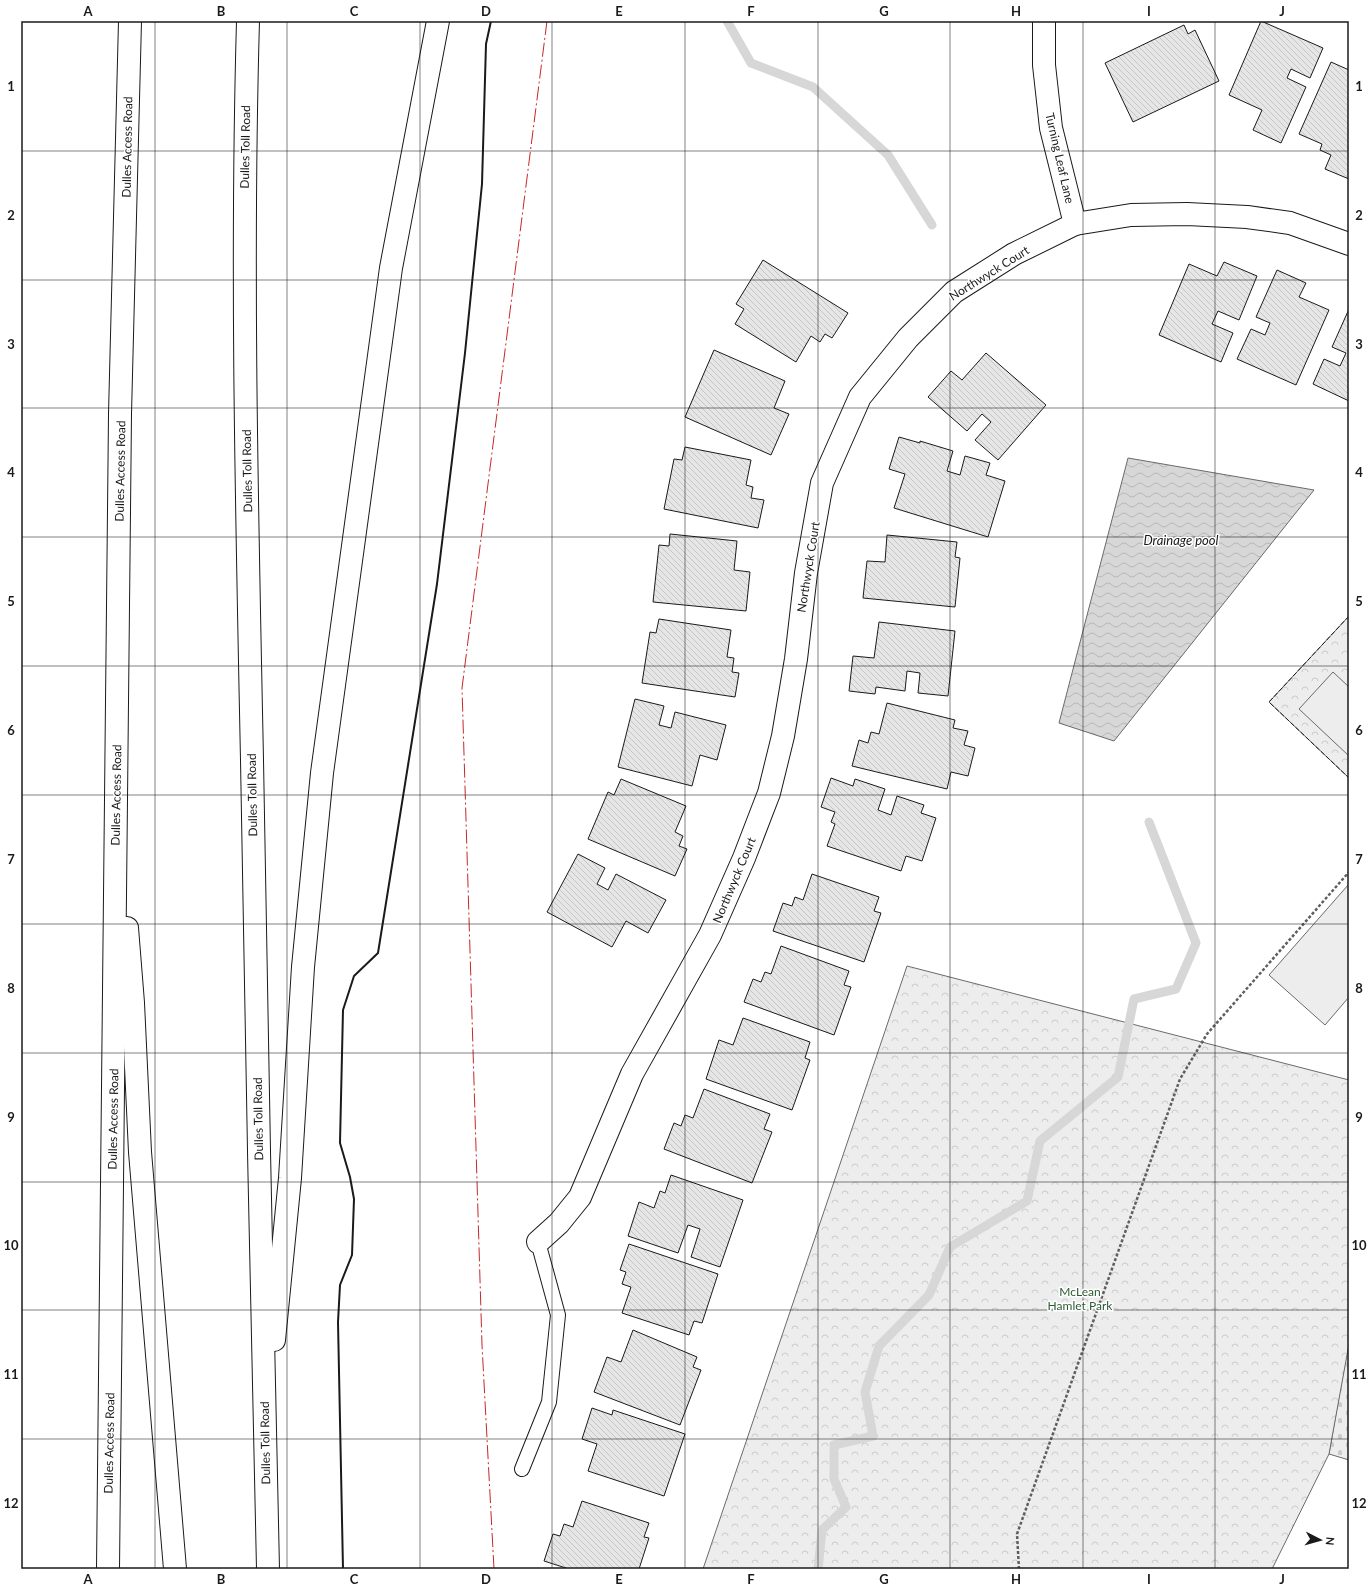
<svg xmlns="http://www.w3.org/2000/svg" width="1370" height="1590" viewBox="0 0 1370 1590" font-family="Lato,sans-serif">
<defs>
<pattern id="cemetery-stones" width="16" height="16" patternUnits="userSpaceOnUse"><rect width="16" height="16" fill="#ededed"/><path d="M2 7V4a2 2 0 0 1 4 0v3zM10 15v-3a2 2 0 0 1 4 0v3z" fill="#cbcbcb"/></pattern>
<pattern id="park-crowns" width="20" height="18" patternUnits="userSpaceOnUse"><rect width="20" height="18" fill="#ededed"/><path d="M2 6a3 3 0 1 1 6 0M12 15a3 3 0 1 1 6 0" fill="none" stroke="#cbcbcb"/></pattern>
<pattern id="water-waves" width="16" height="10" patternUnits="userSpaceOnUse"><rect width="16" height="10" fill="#d7d7d7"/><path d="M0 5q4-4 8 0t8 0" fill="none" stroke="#b8b8b8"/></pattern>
<pattern id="building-back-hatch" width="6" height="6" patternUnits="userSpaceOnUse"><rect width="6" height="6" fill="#e6e6e6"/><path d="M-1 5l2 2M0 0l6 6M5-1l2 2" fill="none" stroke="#c5c5c5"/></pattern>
</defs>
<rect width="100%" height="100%" fill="#fff"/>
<path fill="url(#cemetery-stones)" stroke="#6a6a6a" d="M1349,1339V1460L1329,1454Z"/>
<g fill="url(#park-crowns)" stroke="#6a6a6a">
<path d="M1349,616V778L1269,702Z"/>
<path d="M907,966L1349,1080V1344L1329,1454L1272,1569H703Z"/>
</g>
<g fill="#ededed" stroke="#6a6a6a">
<path d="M1333,672L1349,687V756L1299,709Z"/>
<path d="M1349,884V997L1325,1025L1269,975Z"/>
</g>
<path fill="url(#water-waves)" stroke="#6a6a6a" d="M1128,458L1314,490L1114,741L1059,723Z"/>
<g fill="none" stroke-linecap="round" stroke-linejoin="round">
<g stroke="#d7d7d7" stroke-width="9">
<path d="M727,21L751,63L813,87L888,155L932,225"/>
<path d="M818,1569L822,1530L846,1507L834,1479V1445L873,1436L865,1392L879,1346L929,1295L950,1247L1027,1201L1040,1141L1118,1077L1134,999L1176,989L1196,943L1149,822"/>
</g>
</g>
<g fill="url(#building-back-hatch)" stroke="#1a1a1a">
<path d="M1261,21L1323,48L1310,78L1291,69L1287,78L1306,87L1281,143L1253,130L1262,110L1229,95Z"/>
<path d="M1184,25L1188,34L1195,30L1219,81L1133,122L1105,63Z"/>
<path d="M1331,62L1349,70V179L1325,169L1331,155L1320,150L1322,144L1299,134Z"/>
<path d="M763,260L848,313L832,338L825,334L820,342L811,336L796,362L735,324L744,309L736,304Z"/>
<path d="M1224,262L1257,276L1239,320L1218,311L1212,324L1233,333L1221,362L1159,335L1189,264L1217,276Z"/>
<path d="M1277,270L1306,283L1299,297L1329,310L1296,385L1237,359L1251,329L1265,335L1270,323L1256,317Z"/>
<path d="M1349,309V401L1313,384L1324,359L1340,366L1346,353L1332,347Z"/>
<path d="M714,350L785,381L774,408L789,414L771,455L685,417Z"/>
<path d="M986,353L1046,405L998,460L975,440L991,422L982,414L967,431L928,397L951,371L962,380Z"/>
<path d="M899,437L920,443V441L953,451L947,471L960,475L965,456L990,463L986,475L1005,481L988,537L894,508L905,474L889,469Z"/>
<path d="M685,447L751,460L746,485L753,487L751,498L764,500L758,528L664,509L674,459L682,460Z"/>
<path d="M670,534L737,541L734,570L750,572L746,611L653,602L659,545L669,546Z"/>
<path d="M887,535L957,542L955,557L960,558L955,607L863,598L867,561L885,562Z"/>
<path d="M659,619L731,630L727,657L734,658L732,672L739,673L735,697L642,683L650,632L656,633Z"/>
<path d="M879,622L955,631L948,696L918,693L920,673L907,671L905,691L876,687L875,694L849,691L853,656L874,658Z"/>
<path d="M635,699L664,706L659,725L671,728L675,712L726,725L717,760L700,755L692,786L618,767Z"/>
<path d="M887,703L955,720L953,728L968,731L964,745L975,748L968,776L951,772L947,789L852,766L859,740L868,743L871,732L879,734Z"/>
<path d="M831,778L853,786L855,779L885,789L878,810L891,815L897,796L924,805L921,813L936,818L922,861L906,856L901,871L827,846L835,824L831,822L835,812L821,807Z"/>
<path d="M621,779L686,806L675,832L683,836L679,846L687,849L675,876L588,839L608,792L614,795Z"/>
<path d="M578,854L605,868L597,884L608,890L616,874L666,900L648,933L626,921L612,947L547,912Z"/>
<path d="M812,874L879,897L874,911L881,913L864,962L773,931L783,903L792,906L795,897L803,900Z"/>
<path d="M781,946L849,971L844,985L851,987L834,1035L744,1002L753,979L761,982L765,972L771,974Z"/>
<path d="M743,1018L810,1042L805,1058L810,1060L792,1110L706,1079L719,1040L733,1045Z"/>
<path d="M704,1089L770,1114L764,1129L772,1132L752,1183L664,1149L674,1123L681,1126L685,1115L693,1118Z"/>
<path d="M671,1175L743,1200L720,1267L691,1257L700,1229L688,1225L678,1253L628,1236L639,1202L654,1208L660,1191L665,1193Z"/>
<path d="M629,1244L718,1274L702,1323L694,1321L689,1335L622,1313L631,1287L622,1284L626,1272L620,1270Z"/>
<path d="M633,1330L697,1357L693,1367L701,1370L680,1425L594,1392L607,1357L621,1362Z"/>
<path d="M592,1408L612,1415L613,1410L685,1434L664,1496L588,1471L597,1444L582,1439Z"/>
<path d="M582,1501L649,1523L644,1537L649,1538L639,1569H569L544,1561L553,1534L560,1536L564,1524L573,1527Z"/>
</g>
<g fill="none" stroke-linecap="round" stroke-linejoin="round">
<g stroke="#1a1a1a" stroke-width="16">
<path id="service" d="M522,1469L549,1402L558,1315L538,1242"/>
</g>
<g stroke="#1a1a1a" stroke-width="24">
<g id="minor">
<path d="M1044,21V65L1051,128L1075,224"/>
<path d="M538,1242L559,1223L580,1197L632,1074L710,935L744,858L769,793L783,736L796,659L806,573L822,483L860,397L908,338L954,292L1014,254L1075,224L1131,215L1187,214L1247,217L1290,223L1349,244"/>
</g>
</g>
<g stroke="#1a1a1a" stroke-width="24">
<g id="motorway">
<path d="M248,21C241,267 247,514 252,760C257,1030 261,1299 268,1569"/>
<path d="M127,928L133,1003L140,1152L175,1569"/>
<path d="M274,1340L290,1178L303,967L322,773L391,268L438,21"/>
<path d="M108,1569L120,414L130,21"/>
</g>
</g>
<path stroke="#5f5f5f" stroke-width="2.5" stroke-dasharray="3 2" stroke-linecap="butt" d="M1019,1569L1017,1534L1180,1079L1207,1034L1349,872"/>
<use href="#service" stroke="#fff" stroke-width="14"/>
<use href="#minor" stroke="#fff" stroke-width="22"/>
<use href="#motorway" stroke="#fff" stroke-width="22"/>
<path stroke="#1a1a1a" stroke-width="1" stroke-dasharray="5 2" stroke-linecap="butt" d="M1349,616L1269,702L1349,778"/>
<path stroke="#1a1a1a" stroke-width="2" d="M343,1569L338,1322L340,1285L352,1255L354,1199L350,1177L340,1143L343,1010L354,976L378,953L437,584L465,353L482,184L486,44L491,21"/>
<path stroke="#c62828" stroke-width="1" stroke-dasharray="14 3 2 3" stroke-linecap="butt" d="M494,1569L482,1345L462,688L547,21"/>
</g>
<path fill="none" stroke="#1a1a1a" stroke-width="1" stroke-opacity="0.55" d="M155,21V1569M287,21V1569M420,21V1569M552,21V1569M685,21V1569M818,21V1569M950,21V1569M1083,21V1569M1215,21V1569M21,151H1349M21,280H1349M21,408H1349M21,537H1349M21,666H1349M21,795H1349M21,924H1349M21,1053H1349M21,1182H1349M21,1310H1349M21,1439H1349"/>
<g text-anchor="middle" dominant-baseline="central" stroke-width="3" stroke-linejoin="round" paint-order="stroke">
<g font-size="12" fill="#1a1a1a" stroke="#fff">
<text transform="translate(127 147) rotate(-89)">Dulles Access Road</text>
<text transform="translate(245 147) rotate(-89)">Dulles Toll Road</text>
<text transform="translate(1060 158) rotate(77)">Turning Leaf Lane</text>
<text transform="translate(989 273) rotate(-32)">Northwyck Court</text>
<text transform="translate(120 471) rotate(-89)">Dulles Access Road</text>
<text transform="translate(247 471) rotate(-91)">Dulles Toll Road</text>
<text transform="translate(808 567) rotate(-81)">Northwyck Court</text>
<text transform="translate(116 795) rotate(-89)">Dulles Access Road</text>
<text transform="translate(252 795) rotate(-91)">Dulles Toll Road</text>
<text transform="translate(734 880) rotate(-67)">Northwyck Court</text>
<text transform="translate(113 1119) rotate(-89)">Dulles Access Road</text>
<text transform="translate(258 1119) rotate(-91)">Dulles Toll Road</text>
<text transform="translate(109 1443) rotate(-89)">Dulles Access Road</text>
<text transform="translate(265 1443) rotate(-91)">Dulles Toll Road</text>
</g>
<g font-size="12" fill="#2b5a34" stroke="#fff">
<text x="1080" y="1291">McLean<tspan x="1080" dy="14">Hamlet Park</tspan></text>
</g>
<g font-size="13" font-style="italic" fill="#1a1a1a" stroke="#fff">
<text x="1181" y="540">Drainage pool</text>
</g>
</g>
<rect width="1370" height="1590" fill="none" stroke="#ffffff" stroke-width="44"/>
<g transform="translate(1320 1540) rotate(96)" stroke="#ffffff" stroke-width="3" paint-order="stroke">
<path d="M0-3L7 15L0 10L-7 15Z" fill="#1a1a1a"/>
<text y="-6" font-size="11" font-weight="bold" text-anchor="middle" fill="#1a1a1a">N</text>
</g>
<rect x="22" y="22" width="1326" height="1546" fill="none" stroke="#1a1a1a" stroke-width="1.5"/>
<g font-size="13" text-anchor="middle" font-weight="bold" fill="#1a1a1a">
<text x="88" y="16">A</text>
<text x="221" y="16">B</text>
<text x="354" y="16">C</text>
<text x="486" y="16">D</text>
<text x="619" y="16">E</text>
<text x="751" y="16">F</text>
<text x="884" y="16">G</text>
<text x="1016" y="16">H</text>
<text x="1149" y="16">I</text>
<text x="1282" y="16">J</text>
<text x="11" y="91">1</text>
<text x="1359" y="91">1</text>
<text x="11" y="220">2</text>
<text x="1359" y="220">2</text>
<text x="11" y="349">3</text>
<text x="1359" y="349">3</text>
<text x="11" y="477">4</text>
<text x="1359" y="477">4</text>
<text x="11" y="606">5</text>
<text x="1359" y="606">5</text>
<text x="11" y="735">6</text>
<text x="1359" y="735">6</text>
<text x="11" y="864">7</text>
<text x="1359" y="864">7</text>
<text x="11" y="993">8</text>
<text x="1359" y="993">8</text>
<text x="11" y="1122">9</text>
<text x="1359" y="1122">9</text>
<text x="11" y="1250">10</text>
<text x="1359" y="1250">10</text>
<text x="11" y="1379">11</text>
<text x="1359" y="1379">11</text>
<text x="11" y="1508">12</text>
<text x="1359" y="1508">12</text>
<text x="88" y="1584">A</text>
<text x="221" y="1584">B</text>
<text x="354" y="1584">C</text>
<text x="486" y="1584">D</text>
<text x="619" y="1584">E</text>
<text x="751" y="1584">F</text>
<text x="884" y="1584">G</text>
<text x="1016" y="1584">H</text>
<text x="1149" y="1584">I</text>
<text x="1282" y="1584">J</text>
</g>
</svg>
